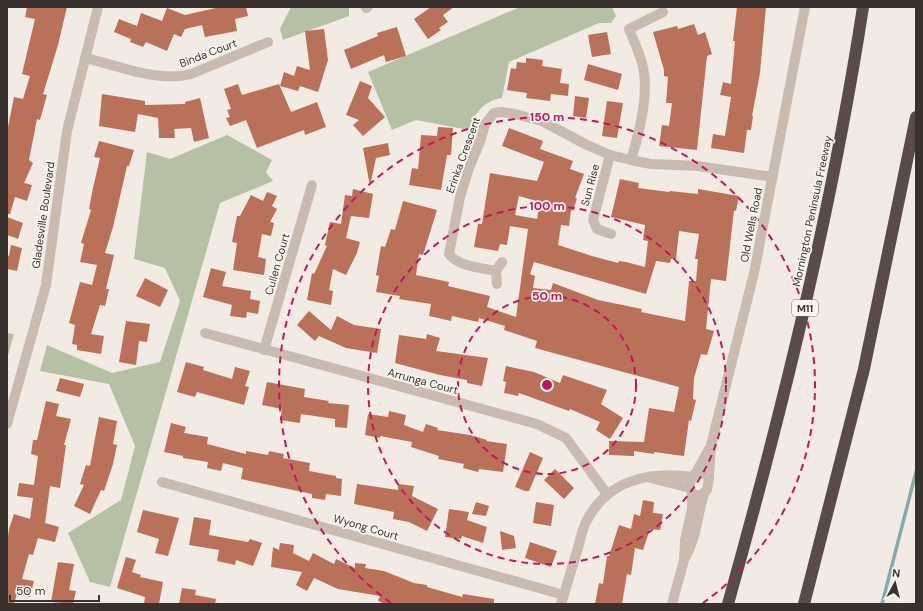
<svg xmlns="http://www.w3.org/2000/svg" width="923" height="611" viewBox="0 0 923 611" font-family="'DM Sans',sans-serif">
<rect width="100%" height="100%" fill="#f2ebe3"/>
<g fill="#b6c0a4">
<path d="M291,7H349V16L283,40L280,29Z"/>
<path d="M520,7H612L616,16L611,23H599L509,62L502,98C483,101 475,113 469,130L416,120L392,130L368,72Z"/>
<path d="M227,135L272,160L266,172L273,181L220,203L110,587L90,582L68,533L121,500L135,446L109,384L40,371L47,345L112,373L160,362L180,301L165,268L134,259L147,152L170,159Z"/>
<path d="M7,333L14,334L7,359Z"/>
</g>
<g fill="none" stroke-linecap="round" stroke-linejoin="round">
<path stroke="#85aaac" stroke-width="3.5" d="M882,604L916,472"/>
</g>
<g fill="#ba7159" fill-rule="evenodd">
<path d="M27,7H67L58,45L43,94L47,95L40,120L37,119L29,160L33,163L24,183L32,185L27,201L15,197L10,214H7V132L14,97L23,99L30,76L22,74L35,19L25,17Z"/>
<path d="M220,7H246L248,16L235,19L237,31L205,37L202,25L185,29L181,37L174,34L167,51L146,42L143,47L130,42L131,39L114,32L119,19L137,26L141,13L162,21L167,8L185,15Z"/>
<path d="M431,7H454L443,15L448,22L439,28L441,30L428,39L414,19Z"/>
<path d="M737,7H766L760,73L752,116H753L751,130H747L744,153L711,148L713,134L725,136L731,97L720,95L723,82L731,84L735,41H733Z"/>
<path d="M694,24L698,35L705,32L712,54L707,56L697,150L659,146L662,125L669,126L672,103H666L668,77L664,76V70L653,32L677,26L678,29Z"/>
<path d="M397,27L406,56L386,62L384,55L351,69L344,50L378,36L377,33Z"/>
<path d="M324,29L328,60L318,92L300,86L298,91L280,86L284,72L294,76L297,66L310,70L305,31Z"/>
<path d="M607,32L611,54L592,57L588,35Z"/>
<path d="M526,58L543,60L542,66L562,69L560,83L569,84L568,96L551,94L550,101L526,98L527,93L507,90L511,68L516,69L517,62L526,63Z"/>
<path d="M588,64L622,74L618,90L584,80Z"/>
<path d="M360,81L372,86L368,98L385,117L363,136L353,125L359,120L346,115Z"/>
<path d="M238,84L242,95L279,84L291,112L317,102L326,127L305,135L304,130L257,148L246,120L230,126L226,118L230,117L227,110L231,109L224,89Z"/>
<path d="M102,94L145,101V105L185,104V102L200,98L209,138L194,142L191,128L174,129L175,138H159L158,118L138,114L135,132L99,126Z"/>
<path d="M575,96L589,98L586,118L573,116Z"/>
<path d="M607,101L623,103L617,138L602,136Z"/>
<path d="M438,127L453,128L451,155H447L441,190L409,185L412,168L418,169L421,135L437,136Z"/>
<path d="M509,128L543,141L540,149L573,161L570,169L584,174L575,198H577L573,211L571,210L569,226L561,225L558,245L592,256L618,263L619,261L626,262L645,267L648,241L643,240L645,225L611,217L620,179L639,183L638,188L669,192L670,191L698,194V189L739,196L736,211L734,210L726,281L711,279L706,329L714,331L707,355L701,354L694,378L693,399L696,400L691,421L689,420L684,456L654,452V454L634,451V456L609,455V441L644,442L649,408L674,412L679,387L535,348L537,341L504,330L505,326L479,318L478,322L452,316L451,321L429,316L431,304L399,299L400,296L376,292L379,276L376,275L381,246L385,247L391,229L395,230L403,201L437,210L423,255L419,254L416,275L449,282L448,286L490,296L487,307L516,317L528,229L510,226L507,245L500,244L498,251L474,247L478,224H482L490,173L537,181L544,162L502,146ZM519,196L540,202L537,219L515,215ZM679,231L699,234L695,259H698L696,281H689L685,321L641,312L642,309L598,300L553,283L551,290L533,288L535,276L530,274L534,262L646,294L656,261L670,263L671,259H676Z"/>
<path d="M99,141L134,150L129,166H127L113,227L105,253L114,255L106,289H109L105,306L100,305L91,334L104,336L101,354L77,350V345L72,344L75,325L69,323L80,282L92,285L97,265L80,262L84,244L81,243L91,210L89,209L93,188L100,158L94,157Z"/>
<path d="M388,143L390,155L376,158L370,186L363,148Z"/>
<path d="M353,189L373,194L369,218L351,216L346,238L360,242L357,253L346,275L333,269L329,290L333,291L331,305L307,300L312,273L314,274L327,246L325,245L330,222L341,224L345,195L352,196Z"/>
<path d="M267,192L277,196L272,206L277,209L270,222L274,223L271,236L262,234L258,257L266,259L264,275L233,270L237,243L232,242L237,216H240L251,195L263,201Z"/>
<path d="M7,217L23,223L18,239L7,235Z"/>
<path d="M11,245L22,248L17,271L7,269V255L9,256Z"/>
<path d="M211,268L226,272L222,286L251,291L250,299L260,301L258,314L247,312L246,318L230,316L232,305L203,297Z"/>
<path d="M145,278L168,290L160,307L136,296Z"/>
<path d="M309,311L331,330L337,316L354,325L381,329L377,353L346,348L319,336L315,341L297,325Z"/>
<path d="M126,321L150,324L147,342L139,341L136,365L119,362Z"/>
<path d="M427,334L440,338L436,351L488,358L482,386L467,383V380L440,375L395,363L399,335L426,339Z"/>
<path d="M186,362L204,367L203,370L232,379L235,367L250,371L245,386L249,387L244,405L197,392L195,397L177,392Z"/>
<path d="M506,366L534,372L560,383L563,375L607,390L601,404L623,418L610,439L596,430L600,422L570,409L569,411L519,393L518,396L504,393L506,382L503,381Z"/>
<path d="M60,378L84,384L80,397L56,391Z"/>
<path d="M267,382L305,389L304,397L329,401L328,403L349,405L347,428L335,427V419L301,414L300,423L280,420L282,409L262,405Z"/>
<path d="M46,401L59,404L56,416L71,419L64,445H66L60,488L50,486L45,523L59,527L55,542L38,538L33,555L29,554L22,579L34,581L30,597L17,594L14,604H7V543L9,529L14,514L30,519L33,498L17,496L19,483L34,485L38,456L31,454L33,440H37Z"/>
<path d="M389,411L406,415L404,425L423,432L426,424L438,428L437,430L470,435L487,440L486,441L507,444L503,472L479,469L478,472L463,468L464,464L438,459L439,456L411,447L412,442L380,436V438L365,435L368,414L388,417Z"/>
<path d="M99,417L117,421L113,444L117,445L113,464L104,491L101,490L90,514L74,506L84,485L80,484L86,465L90,466Z"/>
<path d="M171,423L186,427L184,433L208,437L207,444L246,454V451L268,455L269,451L284,454L283,458L310,463L309,471L336,476V478L342,479L341,496L326,494L325,500L312,498V494L241,479L243,468L223,463L221,471L207,468L208,462L183,458V456L164,452Z"/>
<path d="M530,452L543,458L529,491H525L515,487Z"/>
<path d="M555,469L574,488L564,499L544,480Z"/>
<path d="M357,484L398,490V484L414,486L412,496L438,509L427,531L409,522L393,519L394,512L354,504Z"/>
<path d="M643,500L654,502L653,513L663,514L660,530L650,529L643,550L635,548L631,575L627,574L622,604H595L599,583L603,584L607,556H609L619,525L631,529L634,514L640,516Z"/>
<path d="M476,502L489,506L486,516L472,514Z"/>
<path d="M536,502L554,505L551,526L533,523Z"/>
<path d="M449,509L469,512L467,520L487,527L483,543L462,536L461,539L445,537Z"/>
<path d="M143,510L179,518L168,556L155,553L159,539L137,532Z"/>
<path d="M194,517L211,520L209,535L248,542L250,539L262,543L253,566L236,560L235,565L217,561L219,550L189,545Z"/>
<path d="M500,531L514,536L516,548L502,550Z"/>
<path d="M530,542L557,551L551,567L525,558Z"/>
<path d="M280,543L294,545L293,553L309,561L313,553L334,564L336,559L355,568V563L366,564L365,568L384,571L414,583L427,585V587L462,597L463,594L494,599V604H385L378,601L380,596L338,589L314,578L307,591L296,585L302,572L271,567L273,547L279,550Z"/>
<path d="M126,557L136,560L132,572L141,575L140,577L163,582L159,604H144L145,597L117,588Z"/>
<path d="M58,562L74,564L69,590L76,591L73,604L51,602Z"/>
<path d="M182,588L196,590L195,595L216,599L215,604H179Z"/>
</g>
<g fill="none" stroke-linecap="round" stroke-linejoin="round">
<g stroke="#c9bbaf" stroke-width="10">
<path d="M366,8L368,7"/>
<path d="M85,58C117,65 158,83 191,74L268,42"/>
<path d="M610,155L593,220L597,229L611,234"/>
<path d="M631,160C639,134 649,93 643,67C640,54 634,41 629,29L663,12"/>
<path d="M496,271C482,268 457,266 449,254L460,197L469,168L481,139L485,124L494,113L502,112L515,114L542,121L587,145L610,155L631,160L651,164L698,166L773,177"/>
<path d="M497,284L496,271L502,262"/>
<path d="M205,333L537,424L566,438L607,494"/>
<path d="M264,350L312,185"/>
<path d="M7,424L46,285L67,131L98,7"/>
<path d="M697,472H703L709,478L707,490L701,495H694C687,489 690,477 697,472Z"/>
<path d="M696,473L709,449"/>
<path d="M651,478L690,488"/>
<path d="M709,478L711,445L754,273L805,7"/>
<path d="M162,482L564,595"/>
<path d="M686,556C697,536 697,516 704,494"/>
<path d="M561,604C567,585 572,567 578,548C580,540 582,530 586,522C607,480 649,471 693,477"/>
<path d="M672,604L684,560L685,540L692,509V493"/>
</g>
<g stroke="#594b45" stroke-width="12">
<path d="M728,604C783,407 832,209 863,7"/>
<path d="M804,604L864,369L916,117"/>
</g>
</g>
<g fill="none" stroke="#c2185b" stroke-width="2" stroke-dasharray="7 5">
<circle cx="547" cy="385" r="89"/>
<circle cx="547" cy="385" r="179"/>
<path d="M391 603A268 268 0 1 1 703 603"/>
</g>
<g text-anchor="middle" dominant-baseline="central" stroke-width="3.5" stroke-linejoin="round" paint-order="stroke">
<rect fill="#f9f5ef" stroke="#736c67" stroke-width="1" x="792" y="300" width="26" height="16" rx="3"/>
<g font-size="10" font-weight="bold" fill="#39312d">
<text x="805" y="308">M11</text>
</g>
<g font-size="11" fill="#39312d" stroke="#f9f5ef">
<text transform="translate(208 53) rotate(-21)">Binda Court</text>
<text transform="translate(463 155) rotate(-70)">Erinka Crescent</text>
<text transform="translate(590 185) rotate(-75)">Sun Rise</text>
<text transform="translate(812 211) rotate(-78)">Mornington Peninsula Freeway</text>
<text transform="translate(43 215) rotate(-82)">Gladesville Boulevard</text>
<text transform="translate(751 225) rotate(-79)">Old Wells Road</text>
<text transform="translate(277 264) rotate(-74)">Cullen Court</text>
<text transform="translate(423 381) rotate(15)">Arrunga Court</text>
<text transform="translate(366 527) rotate(16)">Wyong Court</text>
</g>
</g>
<circle cx="547" cy="385" r="6" fill="#c2185b" stroke="#f9f5ef" stroke-width="2"/>
<g font-size="12" text-anchor="middle" font-weight="bold" fill="#c2185b" stroke="#f9f5ef" stroke-width="3.5" stroke-linejoin="round" paint-order="stroke">
<text x="547" y="121">150 m</text>
<text x="547" y="210">100 m</text>
<text x="547" y="300">50 m</text>
</g>
<rect width="923" height="611" fill="none" stroke="#39312d" stroke-width="16"/>
<g transform="translate(895 583) rotate(7)" stroke="#f9f5ef" stroke-width="3" paint-order="stroke">
<path d="M0-3L7 15L0 10L-7 15Z" fill="#39312d"/>
<text y="-6" font-size="11" font-weight="bold" text-anchor="middle" fill="#39312d">N</text>
</g>
<path d="M10 595v6h89v-6" fill="none" stroke="#39312d" stroke-width="2"/>
<text x="16" y="595" font-size="12" fill="#39312d" stroke="#f9f5ef" stroke-width="3" paint-order="stroke">50 m</text>
</svg>
